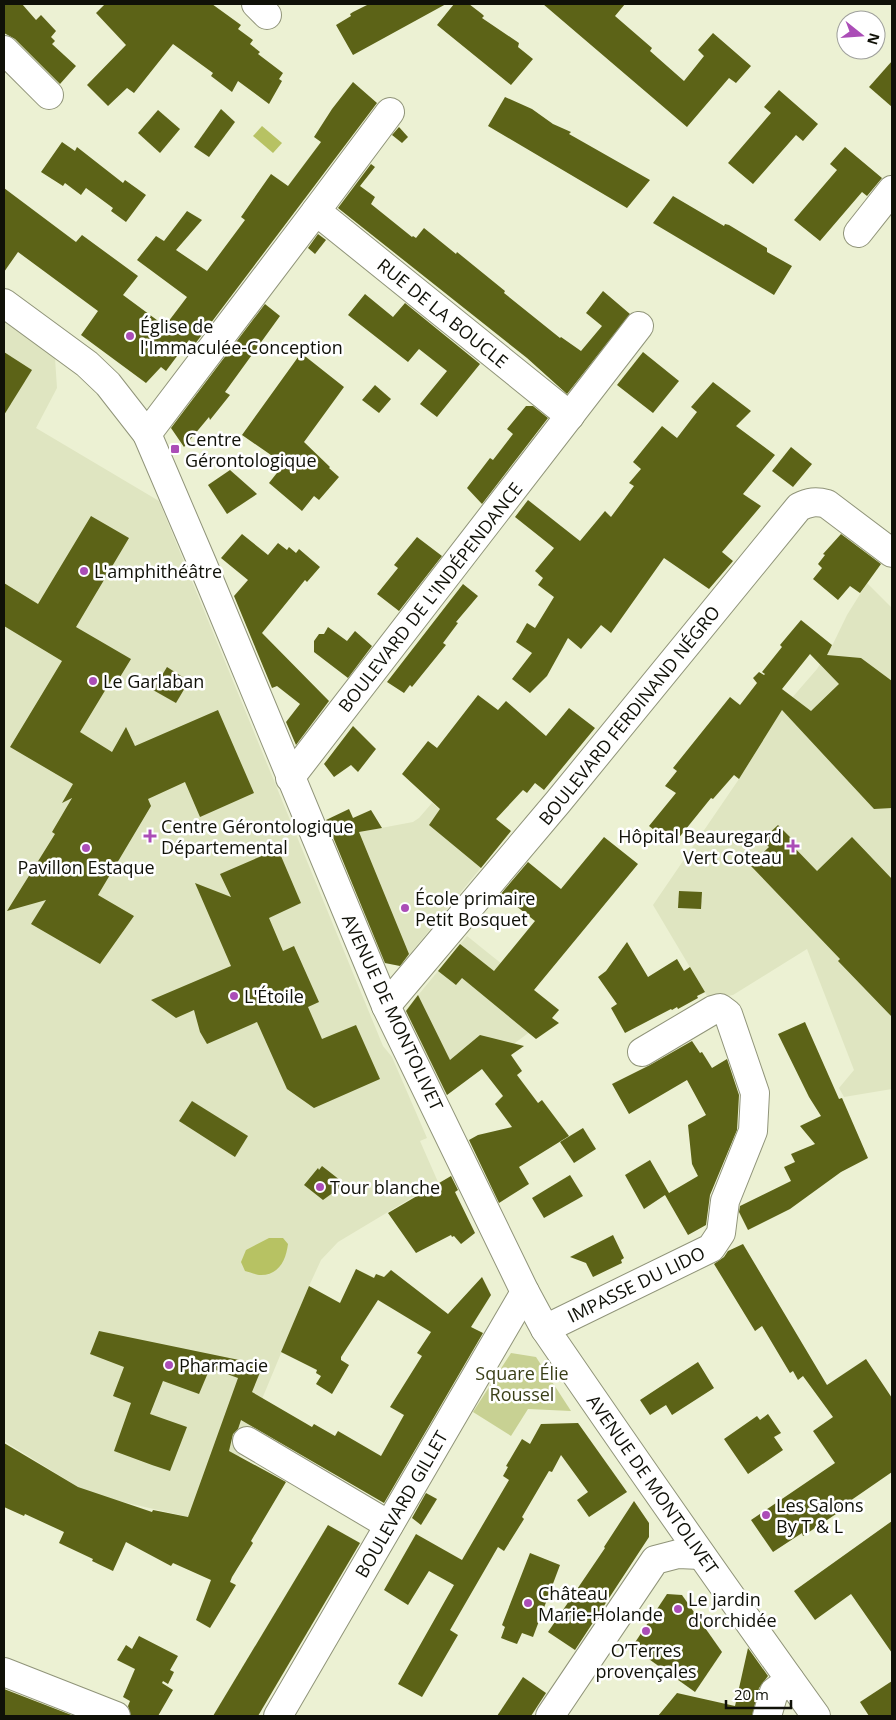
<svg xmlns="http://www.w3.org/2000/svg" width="896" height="1720" viewBox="0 0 896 1720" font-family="'Open Sans',sans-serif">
<rect width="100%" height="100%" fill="#ecf1d3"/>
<g fill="#dfe5c1">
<path d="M4,317L48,349L55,358L57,388L36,428L159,501L383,1046L392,1057L427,1138L420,1141L438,1182L338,1242L321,1260L309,1286L250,1428L215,1523L110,1499L78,1487L4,1441Z"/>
<path d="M867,583L892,608V1089L844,1097L839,1088L854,1070L807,949L733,995L721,997L710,1001L653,905L739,779L784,707L817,669L832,646L847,615Z"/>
<path d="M432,803L493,853L400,966L384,963L333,837L413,822L419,818Z"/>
<path d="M467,936L559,1010L446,1095L405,1011Z"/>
</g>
<path fill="#c8d193" d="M511,1353L536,1357L571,1411L528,1409L511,1436L473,1412Z"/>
<g fill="#b7c263">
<path d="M262,126L282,143L273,153L253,136Z"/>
<path d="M269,1238H283L288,1244C286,1260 279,1275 261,1275C256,1275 250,1272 245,1271L241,1262L246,1250Z"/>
</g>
<g fill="#5c6317" fill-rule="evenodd">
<path d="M4,4H22L36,20L41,15L56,31L51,37L55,41L52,44L76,66L60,84L15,39L4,33Z"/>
<path d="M105,4H212L241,25L238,29L253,40L250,44L260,52L258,54L283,73L279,79L282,81L269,104L238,81L232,92L211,76L213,73L173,44L134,93L127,88L108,106L87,85L126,45L96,13Z"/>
<path d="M369,4H446L353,55L336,25L351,16L350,14L353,12Z"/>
<path d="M454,4H469L482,14L484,16L482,18L519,43L518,47L533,59L511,85L437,25Z"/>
<path d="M543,4H625L615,16L652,48L650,51L684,81L704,56L698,50L713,33L751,66L736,83L729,78L687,127Z"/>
<path d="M892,61V107L869,87Z"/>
<path d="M353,82L377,103L195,344L189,340L166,371L161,367L146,383L81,335L98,311L18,252L4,272V188L76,242L82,235L138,276L123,295L165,326L187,297L137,260L156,236L164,241L187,211L202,220L176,250L207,271L245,220L241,217L271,174L288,186L321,142L314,137L332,109Z"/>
<path d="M779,90L818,124L803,141L796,135L753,184L728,163L771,113L764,107Z"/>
<path d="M505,97L532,109L553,124L571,132L569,134L650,180L627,208L488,126Z"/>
<path d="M221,109L235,122L209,157L194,147Z"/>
<path d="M158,110L180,129L160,153L138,133Z"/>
<path d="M399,127L408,137L402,143L392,135Z"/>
<path d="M62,142L75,151L77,147L123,183L125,180L146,195L126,222L111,211L113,208L86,188L81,195L65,183L63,186L41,172Z"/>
<path d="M845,147L882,178L867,196L862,192L820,241L794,220L837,170L830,164Z"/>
<path d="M371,164L375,167L360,186L375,197L371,204L412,237L413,236L416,238L424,228L456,254L457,252L505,291L504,293L560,338L561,337L581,351L602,326L586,313L603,291L630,314L567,394L527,358L338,208Z"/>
<path d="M673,196L724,226L725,224L729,225L767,248V252L792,266L774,295L653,223Z"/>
<path d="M318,234L326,240L315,254L308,248Z"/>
<path d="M365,294L393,317L405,303L480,364L437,417L420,404L447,371L419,349L408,362L348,315Z"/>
<path d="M265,304L280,316L225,392L230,395L210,420L209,417L184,447L171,428Z"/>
<path d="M4,352L32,370L4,415Z"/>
<path d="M643,352L679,381L653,413L617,385Z"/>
<path d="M301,353L344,387L304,442L330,467L329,468L339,477L319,500L314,496L302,511L269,483L284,464L242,435Z"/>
<path d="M713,382L751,411L736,426L775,455L743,494L761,506L722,552L733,561L709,589L664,558L611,633L601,625L581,649L568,638L547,676L530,693L512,679L532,653L516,642L527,623L535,628L554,597L538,585L543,578L535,571L554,548L515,517L528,500L580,541L605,511L611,517L634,486L629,483L641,469L633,462L662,426L677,438L697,412L691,407Z"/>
<path d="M375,385L391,399L379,413L362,400Z"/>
<path d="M526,406H533L548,418L482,504L467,488L490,458L493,460L513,434L507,429Z"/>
<path d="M791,447L812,464L793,487L772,471Z"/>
<path d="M230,470L257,494L227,514L208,485Z"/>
<path d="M91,516L129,538L76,627L131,659L117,682L112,679L80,732L112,752L126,727L135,746L218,710L254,793L200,817L185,782L148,799L151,806L98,895L134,916L100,964L31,924L46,900L7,911L55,834L52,832L72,798L62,803L73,784L10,747L62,661L4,626V583L38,604Z"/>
<path d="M242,534L268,555L278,543L287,550L289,547L296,553L299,549L320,567L307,582L305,580L262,633L329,701L296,745L286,722L300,704L277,686L272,688L234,596L248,580L221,558Z"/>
<path d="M841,534L881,564L860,593L850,586L838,600L813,579L822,568L818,564L825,555L823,554Z"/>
<path d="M417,537L442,556L399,611L377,594L398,568L394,565Z"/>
<path d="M463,584L478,596L456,622L458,623L443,643L446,645L412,687L410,685L404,693L387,682Z"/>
<path d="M801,620L832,645L827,655L861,658L892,681V808L874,809L782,710L739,779L734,775L713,799L711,798L673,845L649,826L676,793L665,786L677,771L673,768L730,697L740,705L757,683L753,678L759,672L764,675L765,674L762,672L782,647L780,645ZM810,654L839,684L811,711L782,689Z"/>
<path d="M328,627L347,641L355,631L372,646L348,678L314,652V641L319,634H324Z"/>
<path d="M167,667L189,681L176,703L153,690Z"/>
<path d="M478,695L498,710L506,701L546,736L569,708L595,728L544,790L535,783L527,793L523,790L496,819L511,831L481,868L429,825L440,809L402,774L428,741L437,748Z"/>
<path d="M353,726L376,749L358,772L351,765L334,777L324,764Z"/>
<path d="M349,809L353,818L371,810L382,828L359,832L409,954L400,966L385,963L326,820Z"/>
<path d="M778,825L793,840L790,843L817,871L852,837L892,879V1017L838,961L840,959L750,865L769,847L762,840Z"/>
<path d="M604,837L638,864L534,990L559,1010L552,1018L559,1023L536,1039L462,978L456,985L438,971L460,944L494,971L535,921L501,894L505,889L528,862L561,889Z"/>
<path d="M278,849L301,903L269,918L283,951L294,946L319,1002L308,1007L322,1039L356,1025L380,1079L314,1108L287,1089L257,1022L207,1044L200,1032L194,1010L176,1018L151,1000L231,966L195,883L231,897L220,874Z"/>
<path d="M679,891L702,892L701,909L678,908Z"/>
<path d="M627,942L648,977L677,959L684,971L690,967L705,992L697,996L698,998L678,1009L677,1007L672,1010L671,1009L625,1033L611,1008L617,1004L598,977L606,971Z"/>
<path d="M418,995L450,1060L480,1035L524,1046L511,1055L522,1071L517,1075L538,1103L542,1100L569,1136L519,1167L529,1184L499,1203L469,1140L478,1135L512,1127L495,1104L503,1096L482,1069L447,1095L406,1011Z"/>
<path d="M805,1022L839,1099L842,1098L868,1158L841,1172L790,1209L748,1230L739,1212L740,1206L791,1181L784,1167L795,1162L791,1154L815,1144L800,1126L821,1116L809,1097L778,1034Z"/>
<path d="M692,1041L700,1053L702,1052L712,1068L727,1059L739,1095L737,1130L710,1195L706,1225L688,1235L665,1195L644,1209L625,1175L650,1160L669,1193L698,1176L692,1164L688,1125L706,1115L687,1080L629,1114L612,1084L650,1065Z"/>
<path d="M192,1101L248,1136L235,1157L179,1121Z"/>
<path d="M583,1128L596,1149L574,1163L560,1142Z"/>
<path d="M322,1166L345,1184L323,1200L304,1185L318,1168L319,1170Z"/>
<path d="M570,1175L583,1196L544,1218L532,1198Z"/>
<path d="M451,1176L458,1190L455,1192L475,1233L461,1244L454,1236L452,1237L451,1235L416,1253L388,1213Z"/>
<path d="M613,1235L624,1258L621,1260L622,1263L593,1277L586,1263L570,1257Z"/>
<path d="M743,1244L827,1385L866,1359L892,1398V1472L834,1512L836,1514L803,1536L802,1533L773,1552L751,1520L835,1463L813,1431L833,1417L803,1376L798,1380L793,1371L790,1373L762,1326L755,1331L714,1264L724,1257L728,1251Z"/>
<path d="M356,1269L374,1278L376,1274L384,1277L391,1270L448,1314L482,1277L491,1295L471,1327L483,1333L384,1503L241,1420L238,1429L233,1434L229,1451L286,1482L251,1541L253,1543L232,1577L230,1582L236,1585L210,1628L196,1620L211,1580L173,1563L171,1566L126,1542L113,1571L92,1561L93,1559L59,1543L64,1532L25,1514L24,1516L4,1507V1443L78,1487L152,1512L153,1510L188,1517L238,1378L210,1368L199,1394L163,1381L150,1414L187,1427L170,1471L152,1465L114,1451L131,1403L113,1396L124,1367L90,1354L99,1331L263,1365L252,1392L312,1427L314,1424L335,1436L338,1431L381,1456L404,1415L390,1407L422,1356L417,1353L431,1332L378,1300L341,1357V1360L349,1365L332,1394L316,1384L321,1376L316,1373L317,1370L281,1352L309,1286L340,1303Z"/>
<path d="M698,1362L714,1388L672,1415L666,1405L650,1415L640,1400Z"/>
<path d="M768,1414L781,1433L774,1437L783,1450L748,1474L724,1439L757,1416L760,1420Z"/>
<path d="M578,1423L627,1492L589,1517L577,1500L588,1492L561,1455L552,1472L549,1471L522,1517L524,1519L504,1551L498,1547L450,1630L458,1635L422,1697L398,1684L454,1585L429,1571L408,1605L384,1590L416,1534L462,1560L509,1480L503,1476L508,1467L506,1466L522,1439L530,1444L541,1424Z"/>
<path d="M426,1493L437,1499L421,1525L412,1518Z"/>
<path d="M634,1501L649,1523V1537L575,1650L548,1632L605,1548L604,1547Z"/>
<path d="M892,1521V1653L851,1594L815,1620L794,1591Z"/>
<path d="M328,1525L360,1543L258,1716H213Z"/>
<path d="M530,1553L560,1565L533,1637L522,1633L517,1644L501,1638L505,1627L502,1625Z"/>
<path d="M667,1594L682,1595L722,1652L695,1692L632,1647Z"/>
<path d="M139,1636L178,1656L170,1670L174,1672L168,1684L163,1681L162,1683L173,1690L158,1716H131L128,1706L130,1701L123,1697L135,1669L117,1660L126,1645L132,1649Z"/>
<path d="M748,1648L768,1676L759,1688L752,1716H658L677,1693L735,1706Z"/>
<path d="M523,1677L546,1693L531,1716H497Z"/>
<path d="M892,1681V1716H869L860,1702Z"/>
<path d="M4,1689L74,1716H4Z"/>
</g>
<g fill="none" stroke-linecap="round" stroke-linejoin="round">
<g stroke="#909479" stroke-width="30">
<g id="minor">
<path d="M256,4L267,15"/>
<path d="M4,50L49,95"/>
<path d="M316,211L390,112"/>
<path d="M858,233L892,190"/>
<path d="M4,303L87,364L108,384L147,434L203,565L386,1006L525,1292L545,1329C634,1459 724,1588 816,1716"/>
<path d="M147,434L316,211L570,416"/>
<path d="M290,778L639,326"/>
<path d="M386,1006L558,802L799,507C809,502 816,501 827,504L892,553"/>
<path d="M545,1329L711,1248L721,1233L725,1201L753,1131L755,1093L728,1014L720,1008L713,1010L642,1052"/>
<path d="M247,1441L389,1525"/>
<path d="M4,1672L116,1716"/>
<path d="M278,1716L525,1292"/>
<path d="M550,1716L655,1560L678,1554L701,1555"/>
<path d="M767,1716L774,1692L790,1680"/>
</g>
</g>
<use href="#minor" stroke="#fff" stroke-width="28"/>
</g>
<g fill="#ab4db7" stroke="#fff" stroke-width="2">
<circle cx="130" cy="336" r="5"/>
<rect x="170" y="444" width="10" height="10" rx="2.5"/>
<circle cx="84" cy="571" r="5"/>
<circle cx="93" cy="681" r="5"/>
<path d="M147.5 828.5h5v5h5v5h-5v5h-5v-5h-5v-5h5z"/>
<path d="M790.5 838.5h5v5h5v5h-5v5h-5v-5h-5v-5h5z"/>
<circle cx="86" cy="848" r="5"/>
<circle cx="405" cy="908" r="5"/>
<circle cx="234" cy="996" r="5"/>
<circle cx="320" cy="1187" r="5"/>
<circle cx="169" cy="1365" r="5"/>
<circle cx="766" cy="1515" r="5"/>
<circle cx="528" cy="1603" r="5"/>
<circle cx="678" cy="1609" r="5"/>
<circle cx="646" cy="1631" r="5"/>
</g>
<g text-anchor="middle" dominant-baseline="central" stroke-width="5" stroke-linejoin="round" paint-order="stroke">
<g font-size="18" fill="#101108" stroke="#fff">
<text transform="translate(443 313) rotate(39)">RUE DE LA BOUCLE</text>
<text transform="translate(430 597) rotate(-52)">BOULEVARD DE L'INDÉPENDANCE</text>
<text transform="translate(629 715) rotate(-51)">BOULEVARD FERDINAND NÉGRO</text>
<text transform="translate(393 1012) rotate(65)">AVENUE DE MONTOLIVET</text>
<text transform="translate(636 1284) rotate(-26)">IMPASSE DU LIDO</text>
<text transform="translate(653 1484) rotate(55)">AVENUE DE MONTOLIVET</text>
<text transform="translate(401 1504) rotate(-60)">BOULEVARD GILLET</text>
</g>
<g font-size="18" fill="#101108" stroke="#fff" text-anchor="start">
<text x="140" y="326">Église de<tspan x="140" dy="21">l'Immaculée-Conception</tspan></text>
<text x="185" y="439">Centre<tspan x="185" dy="21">Gérontologique</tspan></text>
<text x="94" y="571">L'amphithéâtre</text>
<text x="103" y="681">Le Garlaban</text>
<text x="161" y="826">Centre Gérontologique<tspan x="161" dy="21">Départemental</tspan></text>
<text x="782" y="836" text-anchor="end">Hôpital Beauregard<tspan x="782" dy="21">Vert Coteau</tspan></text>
<text x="86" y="867" text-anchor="middle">Pavillon Estaque</text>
<text x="415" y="898">École primaire<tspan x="415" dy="21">Petit Bosquet</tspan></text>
<text x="244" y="996">L'Étoile</text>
<text x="330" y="1187">Tour blanche</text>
<text x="179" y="1365">Pharmacie</text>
<text x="776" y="1505">Les Salons<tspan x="776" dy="21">By T &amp; L</tspan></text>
<text x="538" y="1593">Château<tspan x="538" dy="21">Marie-Holande</tspan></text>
<text x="688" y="1599">Le jardin<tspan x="688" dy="21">d'orchidée</tspan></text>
<text x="646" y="1650" text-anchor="middle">O’Terres<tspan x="646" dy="21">provençales</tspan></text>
</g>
<g font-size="18" fill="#3a3f17" stroke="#fff">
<text x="522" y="1373">Square Élie<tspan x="522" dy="21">Roussel</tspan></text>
</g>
</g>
<rect width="896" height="1720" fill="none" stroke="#101108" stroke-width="10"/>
<g transform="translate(861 35) rotate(107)"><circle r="24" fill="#ffffff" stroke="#9fa09c"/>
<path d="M0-4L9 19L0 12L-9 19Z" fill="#ab4db7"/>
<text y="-8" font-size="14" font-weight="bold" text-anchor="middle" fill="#101108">N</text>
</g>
<path d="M726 1700v8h65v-8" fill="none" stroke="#101108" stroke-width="2.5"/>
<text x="734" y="1700" font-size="15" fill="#101108" stroke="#ffffff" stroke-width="4" paint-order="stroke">20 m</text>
</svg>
